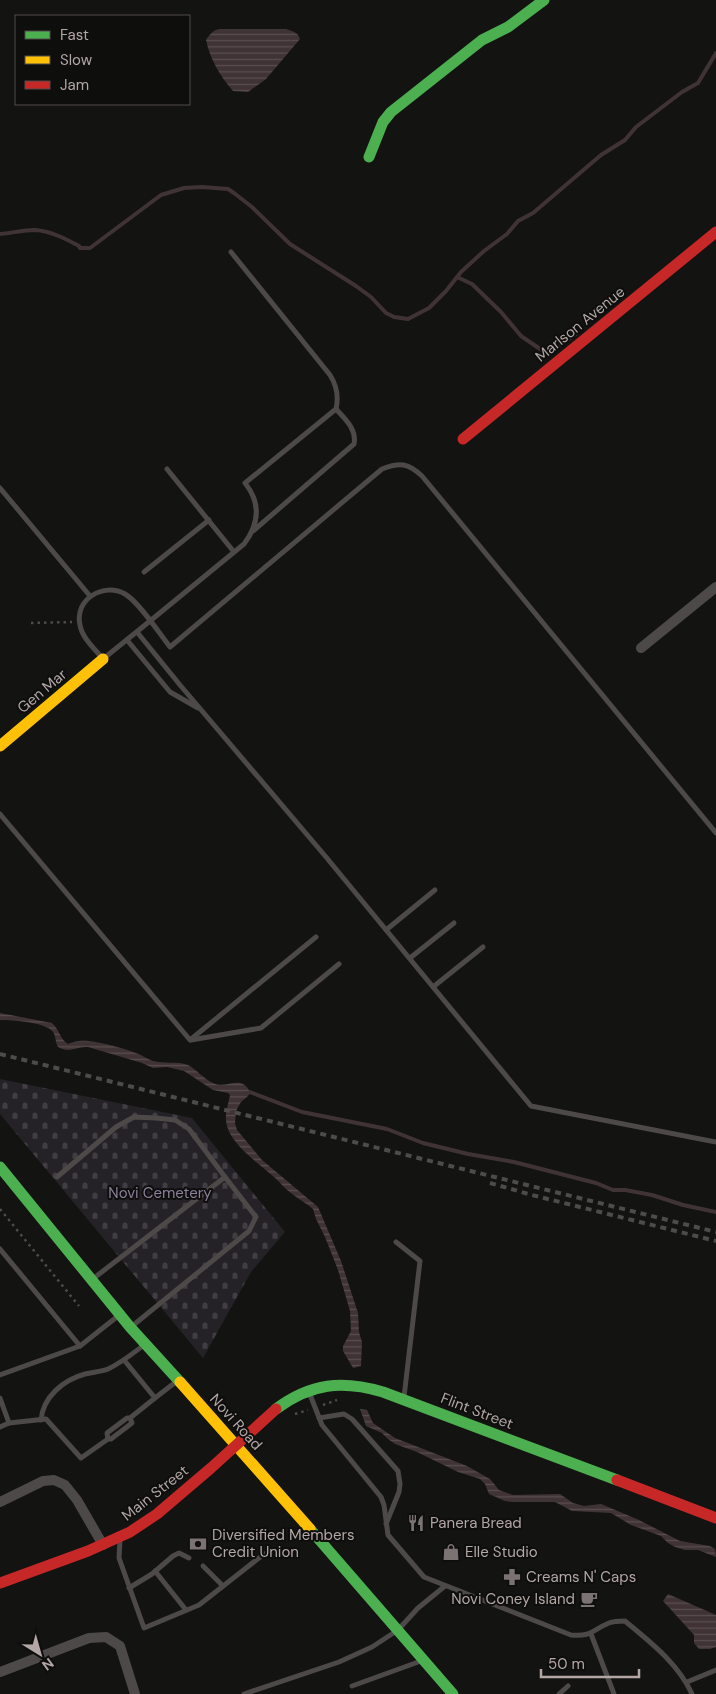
<svg xmlns="http://www.w3.org/2000/svg" width="716" height="1694" viewBox="0 0 716 1694" font-family="'DM Sans',sans-serif">
<defs>
<pattern id="cemetery-stones" width="16" height="16" patternUnits="userSpaceOnUse" patternTransform="scale(1.25)"><rect width="16" height="16" fill="#242127"/><path d="M2 7V4a2 2 0 0 1 4 0v3zM10 15v-3a2 2 0 0 1 4 0v3z" fill="#413e43"/></pattern>
<pattern id="water-rules" width="6" height="5" patternUnits="userSpaceOnUse" patternTransform="scale(1.25)"><rect width="6" height="5" fill="#403335"/><path d="M0 2.5h6" fill="none" stroke="#594e4f"/></pattern>
</defs>
<rect width="100%" height="100%" fill="#131312"/>
<path fill="url(#cemetery-stones)" d="M0,1079L192,1118L285,1232L251,1272L203,1358L0,1114Z"/>
<g fill="url(#water-rules)">
<path d="M220,29H286C292,31 298,32 300,39L266,79L248,92L233,91C220,76 210,59 206,40C210,34 213,30 220,29Z"/>
<path d="M0,1013L52,1023C59,1029 60,1039 68,1044C71,1043 75,1041 79,1041C91,1039 124,1048 136,1053C142,1055 147,1059 153,1061C163,1064 177,1061 188,1065C197,1070 204,1079 213,1083C227,1090 241,1073 250,1092L248,1096L241,1102L236,1111L235,1123L237,1130L262,1160L318,1207L341,1261L358,1313L359,1332L362,1342L361,1366L353,1368L343,1351V1346L351,1331L350,1311L338,1270L325,1237L316,1219L313,1209C306,1203 298,1199 291,1193C285,1189 280,1182 274,1177C259,1164 232,1145 227,1126C224,1114 228,1106 230,1095L228,1093L213,1090L184,1071L167,1067L153,1068L142,1063L88,1047C76,1046 70,1054 58,1047C55,1042 56,1036 53,1032C46,1022 12,1020 0,1020Z"/>
<path d="M360,1409L367,1410L373,1423L395,1438L467,1466L490,1479L499,1490L513,1495L560,1494L573,1503L584,1506L601,1504L639,1520L680,1541L710,1546L715,1549L716,1557L698,1550H685L675,1547L668,1543L661,1536L631,1525L611,1513L572,1511L555,1502H513L505,1501L489,1494L485,1484L480,1479L458,1472L417,1452L395,1444L388,1439L382,1433L366,1426Z"/>
<path d="M668,1594L716,1615V1647L710,1649H699L694,1643V1635L663,1601Z"/>
</g>
<g fill="none" stroke-linecap="round" stroke-linejoin="round">
<g stroke="#403335" stroke-width="4">
<path d="M0,234C12,233 23,230 35,230C51,231 66,239 79,246L80,248H90L161,195L184,188L202,187L228,189L234,193L252,207L290,244L356,286L371,297L386,313L394,317L408,319L429,308L446,291L461,272L484,251L507,234L518,221L533,213L601,155L625,140L636,127L682,92L698,83L716,53"/>
<path d="M457,277L472,284L501,312L521,336L546,353L556,348L577,333"/>
<path d="M246,1094L250,1092L302,1112L387,1129L423,1143L468,1154L514,1162L596,1183L613,1190H625L652,1195L683,1205L716,1212"/>
</g>
<g stroke="#4e4b4a" stroke-width="2.5" stroke-dasharray="2.5 4" stroke-linecap="butt">
<path d="M31,623L72,622"/>
<path d="M0,1209L79,1306"/>
<path d="M323,1405L337,1400"/>
<path d="M295,1414L308,1410"/>
</g>
<g stroke="#4c4948" stroke-width="5">
<path d="M231,252L330,375C337,386 339,396 336,409"/>
<path d="M167,469L234,552"/>
<path d="M0,488L90,596"/>
<path d="M253,531L354,444C357,429 345,419 336,409L245,483C261,503 259,524 244,544L150,621L103,659C95,649 82,638 80,625C74,599 104,582 125,594C139,602 159,633 170,647L382,469C400,462 408,463 422,476L716,833"/>
<path d="M144,572L209,520"/>
<path d="M137,632L180,685L326,857L531,1106L716,1142"/>
<path d="M127,640L170,692L198,708"/>
<path d="M0,814L190,1040L316,937"/>
<path d="M386,930L435,890"/>
<path d="M410,958L454,923"/>
<path d="M433,987L483,947"/>
<path d="M191,1040L261,1028L339,964"/>
<path d="M57,1177L116,1127L134,1117L156,1118L175,1120L189,1129L225,1177"/>
<path d="M396,1242L420,1261L404,1397"/>
<path d="M0,1249L80,1346"/>
<path d="M94,1278L225,1177L256,1217L249,1231L131,1327"/>
<path d="M124,1360L155,1398L177,1381"/>
<path d="M0,1375L80,1346L118,1316"/>
<path d="M309,1392L322,1425L381,1497L384,1505L388,1535L424,1577L571,1635C592,1637 592,1630 609,1623C614,1621 620,1621 625,1621C650,1642 678,1663 692,1694"/>
<path d="M0,1398L9,1423L0,1427"/>
<path d="M319,1418L344,1414L352,1419L398,1471L400,1484L399,1492L386,1524"/>
<path d="M41,1420C43,1397 63,1380 85,1374C92,1372 101,1372 108,1369C121,1363 132,1354 144,1345"/>
<path d="M9,1423L46,1419L81,1458L108,1439H111L132,1423L130,1418"/>
<path d="M108,1439L107,1433L127,1418H130L155,1398"/>
<path d="M120,1540L119,1558L144,1628L199,1605L264,1554"/>
<path d="M203,1566L223,1586"/>
<path d="M155,1571L186,1610"/>
<path d="M129,1588L152,1574L173,1556L179,1553L189,1558"/>
<path d="M591,1634L614,1694"/>
<path d="M687,1682L716,1670"/>
<path d="M352,1686L421,1661"/>
<path d="M244,1694L339,1662L372,1647L398,1630L418,1608L445,1586"/>
<path d="M559,1694L568,1686"/>
</g>
<g stroke="#4c4948" stroke-width="10">
<path d="M641,648L716,587"/>
<path d="M0,1502L43,1481L54,1480L65,1485L77,1500L103,1545"/>
<path d="M0,1672L89,1638L106,1637L120,1646L135,1694"/>
</g>
<g stroke="#4caf50" stroke-width="11">
<path d="M369,157L383,122L391,112L482,40L508,27L544,0"/>
<path d="M0,1167L130,1327L180,1382"/>
<path d="M276,1409C311,1383 342,1380 383,1392L617,1480"/>
<path d="M310,1529L453,1694"/>
</g>
<g stroke="#ffc107" stroke-width="11">
<path d="M0,746L103,659"/>
<path d="M180,1382L310,1529"/>
</g>
<g stroke="#c62828" stroke-width="11">
<path d="M463,439L716,232"/>
<path d="M617,1480L716,1518"/>
<path d="M0,1583L88,1551L130,1532L157,1514L211,1468L276,1409"/>
</g>
<g stroke="#4e4b4b" stroke-width="4" stroke-dasharray="6 5" stroke-linecap="butt">
<path d="M0,1054L716,1232"/>
<path d="M490,1183L532,1195L716,1241"/>
</g>
</g>
<defs>
<g id="restaurant-bare" transform="scale(1.35)"><path d="M-5-6h1v4h1v-4h1v4h1v-4h1v5L-1.5 .5V6h-2V.5L-5-1ZM5-6V6H3V1.5H1.5Q1.5-4 5-6Z" fill="#7a7372" stroke="#0e0e0d" stroke-width="2.5" paint-order="stroke"/></g>
<g id="bank-bare" transform="scale(1.35)"><path d="M-6-4H6V4H-6ZM0-2.3a2.3 2.3 0 1 0 0 4.6a2.3 2.3 0 1 0 0-4.6Z" fill="#7a7372" stroke="#0e0e0d" stroke-width="2.5" paint-order="stroke"/></g>
<g id="shop-bare" transform="scale(1.35)"><path d="M-5-2.5h2.3a2.7 3.5 0 0 1 5.4 0H5L5.5 6h-11ZM-1.5-2.5h3a1.5 2.3 0 0 0-3 0Z" fill="#7a7372" stroke="#0e0e0d" stroke-width="2.5" paint-order="stroke"/></g>
<g id="pharmacy-bare" transform="scale(1.35)"><path d="M-2-6h4v4h4v4h-4v4h-4v-4h-4v-4h4Z" fill="#7a7372" stroke="#0e0e0d" stroke-width="2.5" paint-order="stroke"/></g>
<g id="cafe-bare" transform="scale(1.35)"><path d="M-5.5-4.5H6V0H3Q3 3.5 0 3.5H-2.5Q-5.5 3.5-5.5 0ZM3-3.2v2h1.7v-2ZM-6 4.5H4V6H-6Z" fill="#7a7372" stroke="#0e0e0d" stroke-width="2.5" paint-order="stroke"/></g>
</defs>
<g fill-rule="evenodd">
<use href="#restaurant-bare" x="416" y="1523"/>
<use href="#bank-bare" x="198" y="1544"/>
<use href="#shop-bare" x="451" y="1552"/>
<use href="#pharmacy-bare" x="512" y="1577"/>
<use href="#cafe-bare" x="589" y="1599"/>
</g>
<g text-anchor="middle" dominant-baseline="central" stroke-width="4" stroke-linejoin="round" paint-order="stroke">
<g font-size="15" fill="#b2a7a5" stroke="#0e0e0d">
<text transform="translate(580 324) rotate(-39)">Marlson Avenue</text>
<text transform="translate(42 691) rotate(-40)">Gen Mar</text>
<text transform="translate(477 1411) rotate(21)">Flint Street</text>
<text transform="translate(236 1422) rotate(48)">Novi Road</text>
<text transform="translate(155 1493) rotate(-38)">Main Street</text>
</g>
<g font-size="15" fill="#8d7f9b" stroke="#0e0e0d">
<text x="160" y="1193">Novi Cemetery</text>
</g>
<g font-size="15" fill="#b2a7a5" stroke="#0e0e0d" text-anchor="start">
<text x="430" y="1523">Panera Bread</text>
<text x="212" y="1535">Diversified Members<tspan x="212" dy="17">Credit Union</tspan></text>
<text x="465" y="1552">Elle Studio</text>
<text x="526" y="1577">Creams N' Caps</text>
<text x="575" y="1599" text-anchor="end">Novi Coney Island</text>
</g>
</g>
<rect x="15" y="15" width="175" height="90" fill="#0e0e0d" stroke="#504b4a"/>
<rect x="25" y="31" width="25" height="8" fill="#4caf50" stroke="#504b4a"/>
<text x="60" y="40" font-size="15" fill="#b2a7a5">Fast</text>
<rect x="25" y="56" width="25" height="8" fill="#ffc107" stroke="#504b4a"/>
<text x="60" y="65" font-size="15" fill="#b2a7a5">Slow</text>
<rect x="25" y="81" width="25" height="8" fill="#c62828" stroke="#504b4a"/>
<text x="60" y="90" font-size="15" fill="#b2a7a5">Jam</text>
<g transform="translate(40 1654) rotate(143)" stroke="#0e0e0d" stroke-width="4" paint-order="stroke">
<path d="M0-4L9 19L0 12L-9 19Z" fill="#b2a7a5"/>
<text y="-8" font-size="14" font-weight="bold" text-anchor="middle" fill="#b2a7a5">N</text>
</g>
<path d="M541 1669v8h98v-8" fill="none" stroke="#b2a7a5" stroke-width="2.5"/>
<text x="548" y="1669" font-size="15" fill="#b2a7a5" stroke="#0e0e0d" stroke-width="4" paint-order="stroke">50 m</text>
</svg>
